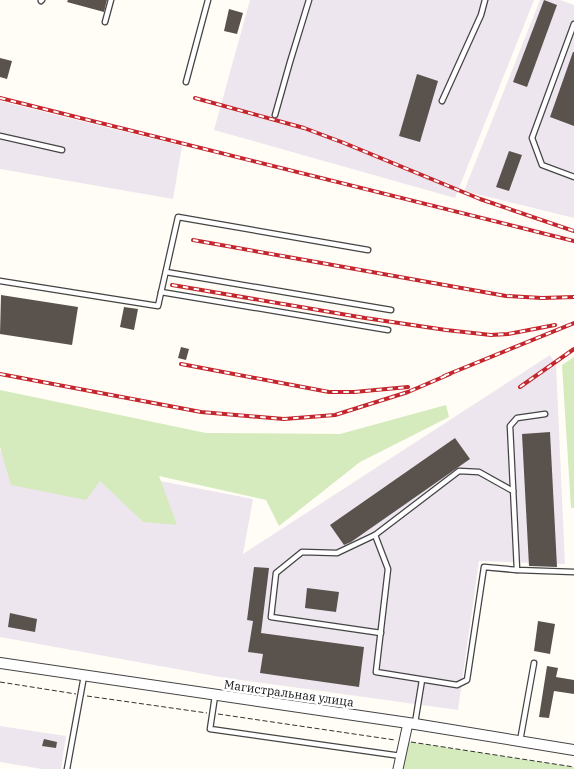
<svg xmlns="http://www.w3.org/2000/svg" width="574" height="769" viewBox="0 0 574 769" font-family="'IBM Plex Serif',serif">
<rect width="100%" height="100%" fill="#fffdf5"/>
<g fill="#eee6ef">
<path d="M250,0H534L455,198L214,130Z"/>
<path d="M540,0H560L574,5V218L464,191Z"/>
<path d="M0,101L182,146L173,199L0,169Z"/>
<path d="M550,355L556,365L565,564L479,561L458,710L226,678L0,637V450L253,499L243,554Z"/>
<path d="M0,726L66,736L61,769H42L0,762Z"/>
</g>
<g fill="#d5ebbd">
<path d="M574,357V508H571L562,365Z"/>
<path d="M0,390L206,433L340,434L446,405L449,417L360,462L279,526L266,500L159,476L177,525L143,522L100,481L86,500L11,485L0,447Z"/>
<path d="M404,741L574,767V769H399Z"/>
</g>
<g fill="#5a524d">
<path d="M68,0H107L104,12L67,2Z"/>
<path d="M544,0L557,5L527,87L513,82Z"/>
<path d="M229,9L243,13L237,34L224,31Z"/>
<path d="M573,52H574V126L550,117Z"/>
<path d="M0,58L12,61L7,79L0,77Z"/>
<path d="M417,74L438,81L420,142L399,136Z"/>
<path d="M509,151L522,155L509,191L496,187Z"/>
<path d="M1,295L78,307L72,345L0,334Z"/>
<path d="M124,307L138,309L134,330L120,327Z"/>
<path d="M181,347L189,349L186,360L178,358Z"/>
<path d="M550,432L557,567L529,566L522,434Z"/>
<path d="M455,438L470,459L351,542L344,545L330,525Z"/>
<path d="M254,567L269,568L261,633L364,647L359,687L260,673L263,654L248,652L253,621L247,620Z"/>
<path d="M307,588L339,592L336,612L305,608Z"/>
<path d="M10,613L37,619L35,632L8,627Z"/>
<path d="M538,621L555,624L550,654L534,651Z"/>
<path d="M547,666L558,668L556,677L574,680V694L554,691L549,718L539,717Z"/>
<path d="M44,739L57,742L56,748L42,746Z"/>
</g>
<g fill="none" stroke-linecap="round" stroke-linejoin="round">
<g stroke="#444" stroke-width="7">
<g id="service">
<path d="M41,1L42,0"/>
<path d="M105,22L111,0"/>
<path d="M574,24L532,138L542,165L574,177"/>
<path d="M186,82L208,0"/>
<path d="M442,101L481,15L485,0"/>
<path d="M275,115L290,62L309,0"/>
<path d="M0,136L62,150"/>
<path d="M166,272L391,310"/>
<path d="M0,281L158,306L178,217L368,250"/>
<path d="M161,292L388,330"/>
<path d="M375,535L388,569L376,672L457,685L467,680L484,567L517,570L574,572"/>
<path d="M517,570L510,426L517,418L545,414"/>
<path d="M381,633L271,617L276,573L302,552L337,553L375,535L459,471L479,472L513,491"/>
<path d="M215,696L210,729L401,756"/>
<path d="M415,723L422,680"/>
<path d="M520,741L534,663"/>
<path d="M67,769L84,676"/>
</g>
</g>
<g stroke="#444" stroke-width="11">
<path id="minor" d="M398,769L408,723"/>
</g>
<g stroke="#444" stroke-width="12">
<path id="tertiary" d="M0,663L415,724L574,750"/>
</g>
<g stroke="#333" stroke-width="1" stroke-dasharray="5 2.5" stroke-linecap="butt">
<path d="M0,682L76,694"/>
<path d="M87,696L207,713"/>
<path d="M218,714L395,740"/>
<path d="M411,742L574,767"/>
</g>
<use href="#service" stroke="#fff" stroke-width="4.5"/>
<use href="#minor" stroke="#fff" stroke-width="9"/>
<use href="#tertiary" stroke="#fff" stroke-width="10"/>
<g stroke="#c4262e" stroke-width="4">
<g id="rail">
<path d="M0,98L574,241"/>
<path d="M195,98L304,128L344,143L480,199L574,231"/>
<path d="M193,240L506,296L542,298L574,297"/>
<path d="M172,285L365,318L446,330L491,335L508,334L555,325"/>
<path d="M181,364L329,392H354L408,387"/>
<path d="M0,374L201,412L284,419L335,415L408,392L450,374"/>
<path d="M444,376L574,323"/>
<path d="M520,387L574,349"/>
</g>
</g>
<use href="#rail" stroke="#fff" stroke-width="2" stroke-dasharray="5.5" stroke-linecap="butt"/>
</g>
<g text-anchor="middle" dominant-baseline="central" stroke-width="5" stroke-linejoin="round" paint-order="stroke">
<g font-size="12" fill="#111" stroke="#fff">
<text transform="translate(289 693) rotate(8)">Магистральная улица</text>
</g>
</g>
</svg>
